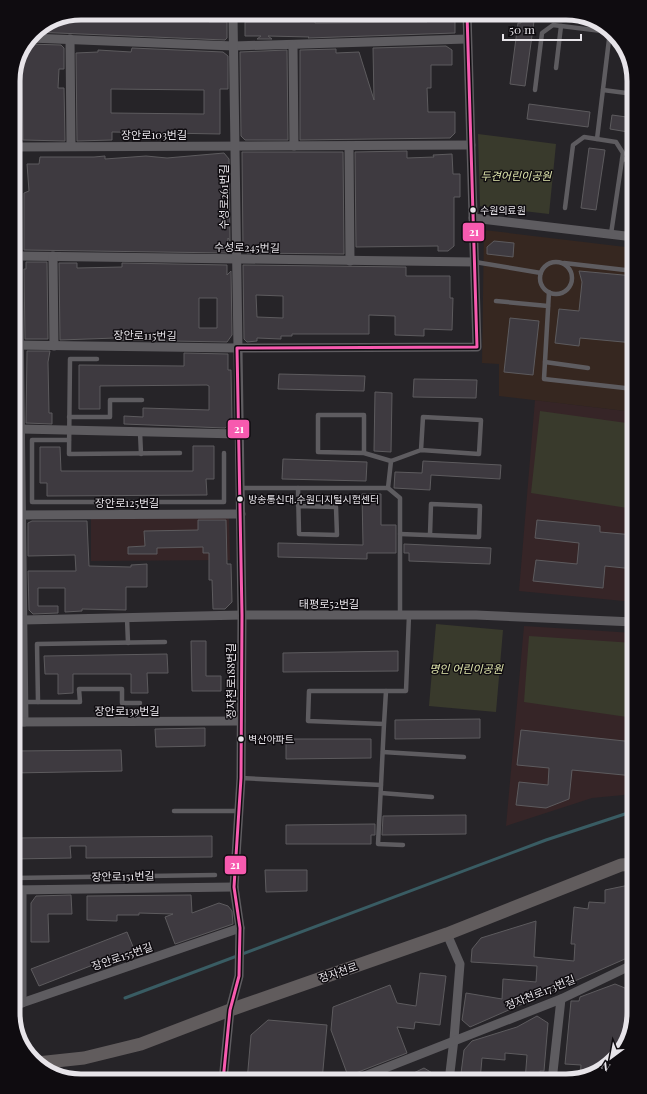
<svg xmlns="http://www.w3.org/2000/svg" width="647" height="1094" viewBox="0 0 647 1094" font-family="'Playfair Display','Noto Sans KR',serif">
<rect width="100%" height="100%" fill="#262428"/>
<g fill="#362527">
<path d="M535,400L634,412V602L519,591Z"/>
<path d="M229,516L230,560L91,561V517Z"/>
<path d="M524,626L634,633V794L592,798L506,826Z"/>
</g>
<path fill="#362720" d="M484,230L634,248V412L499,396V364L482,363Z"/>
<g fill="#393a2c">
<path d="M478,134L556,144L549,214L480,206Z"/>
<path d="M540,411L634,424V509L531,493Z"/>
<path d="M436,624L503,630L496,712L429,706Z"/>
<path d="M529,636L634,643V718L524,702Z"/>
</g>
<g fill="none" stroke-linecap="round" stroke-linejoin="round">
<path stroke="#395c63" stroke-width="3" d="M125,998L546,840L634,811"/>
</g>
<g fill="#3e3a40" stroke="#5d5b5e" fill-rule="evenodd">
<path d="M521,14H535L525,86L510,84L518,23H521Z"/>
<path d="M300,16H315V23L427,22V18L455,17V33L308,38L309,37L268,36L272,39H257L261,36H245V22H300Z"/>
<path d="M131,17H191V19H209V22H227V38L225,40L34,32L55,18L131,20Z"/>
<path d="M28,44L61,45L64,48V69H59L58,88H64L65,141L23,140L22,69L19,63Z"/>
<path d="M446,46L452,50V65H431V88H427L428,112H455V133L450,138L300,140V50L336,49V53L359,52L374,100L373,48Z"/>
<path d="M132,48L223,52L228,56V89H220V134L112,132V140L77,141L76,53L98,52V50L131,52ZM111,89L204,90V114L111,113Z"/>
<path d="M287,50L288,140H245L241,136L240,52Z"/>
<path d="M529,104L590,112L588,127L527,119Z"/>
<path d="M612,115L634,118V133L610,129Z"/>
<path d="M589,148L605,150L596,210L581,208Z"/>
<path d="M407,151V158L434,157L433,155L452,154L453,174H460V197H454V246L448,251H438V246L356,247L355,152Z"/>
<path d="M242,152H343L344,254L247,253L243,250Z"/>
<path d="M224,153L229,159L230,241L228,238L227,253L24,250V193L29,191L27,164H39L40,157H94L105,156V159L146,156L167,158Z"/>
<path d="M494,241L514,243L513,257L487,254V247Z"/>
<path d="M26,262H47L48,339H25L24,269H26Z"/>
<path d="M59,263H77V268L122,267V263L227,265V275L231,271L232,335L227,342L116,340V338L60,340ZM199,298H217V328H199Z"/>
<path d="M243,265L406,267V276H450V298H453L452,330L424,329V336L395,335V316L369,315V334H292V336H281V339L257,338V341L247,342L244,339ZM256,295L283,296V318L257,317Z"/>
<path d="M579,271L634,276V343L580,338L579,346L555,343L559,309L579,311L582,282Z"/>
<path d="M510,318L539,321L533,375L504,372Z"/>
<path d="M27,351H50L48,362L49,413H52V424L26,423Z"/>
<path d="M184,353L228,354V370H231L232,422L225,428L124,424V416L143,417V408L209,410V386L207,385L100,386V409H79V365L184,366Z"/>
<path d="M279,374L365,376L364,391L278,389Z"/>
<path d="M414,379L477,380L476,398L413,397Z"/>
<path d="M375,392L392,393L391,452L374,451Z"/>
<rect x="13" y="394" width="1" height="31"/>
<path d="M193,446H214V479H206L207,495L47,496V483H40V447H60L61,471H193Z"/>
<path d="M283,459L367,462L366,481L282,479Z"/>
<path d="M423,461L501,465L500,479L431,475L430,490L394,488L395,472L422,473Z"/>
<path d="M362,494H381V525H396V553H367V559L278,557V543L363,545Z"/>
<path d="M198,520H226L227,564H231L232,602L225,609H213L212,580H209V553H203V547L157,548V554H128V547L145,546L144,531L198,530Z"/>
<path d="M537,520L600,526V532L634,535V569L605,566L603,588L533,581L536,560L577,564L579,543L535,538Z"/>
<path d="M32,521H87L89,566L131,567V565L147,564V587H126V610L82,609V611L65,612V588H38V606H58V613L33,614L29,610L28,571H76L75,555L28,556V523Z"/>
<path d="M404,544L491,548L490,564L409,561V553H404Z"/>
<path d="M191,641H206V676H221V691H192Z"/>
<path d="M398,651V671L283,672V653Z"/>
<path d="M167,654L168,673H147L148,693H131V674H73V693L58,694V674H45L44,656Z"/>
<path d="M480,719V738L395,739V720Z"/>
<path d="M205,728V746L156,747L155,729Z"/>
<path d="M521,730L634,742V776L572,770L569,799L546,808L516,805L519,782L548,785L549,768L517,765Z"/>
<path d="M286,739H371V758L286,759Z"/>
<path d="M121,750L122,771L13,773V751Z"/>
<path d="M466,815V834L382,835L383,816Z"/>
<path d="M375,824V835H371V844H286V825Z"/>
<path d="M212,836V857L86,858V846H70L71,858L13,859V838Z"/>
<path d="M265,870H307V891L266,892Z"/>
<path d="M634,884V955L470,1027L462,1020L466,993L502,999L503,979L536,982L537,966L471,962L472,949L481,938L536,921L534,957L574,961L575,944H571L574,907L588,909L589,902L605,903V890Z"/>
<path d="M71,895L72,914H48L49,942H31V903L36,896Z"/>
<path d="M191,895L192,913L219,903L228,906L232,911L233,924L175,944L165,917L173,914L139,913V915H117V921L87,920V896Z"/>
<path d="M127,932L134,949L39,986L31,969Z"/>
<path d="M420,973L446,976L440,1025L415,1022L414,1029L397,1027L407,1053L348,1076L331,1030L333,1007L390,985L397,1003L416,1006Z"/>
<path d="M615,984L625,988L627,992L622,1052L596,1074L580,1078L581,1065L565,1064L571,1001H579L580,997Z"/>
<path d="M537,1016L548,1023L544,1071H540L539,1081H525L527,1055L505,1053V1060L482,1058L480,1081H460L464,1050L472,1041L517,1027Z"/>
<path d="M268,1020L327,1025L322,1081H247L251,1035Z"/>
<path d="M424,1068L434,1074V1081H397Z"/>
</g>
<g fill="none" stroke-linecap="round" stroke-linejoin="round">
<g stroke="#5e5c60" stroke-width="4.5">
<path d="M556,68L561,26"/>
<path d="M535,90L542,33L553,25L610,32"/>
<path d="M603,90L634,94"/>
<path d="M597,139L610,31"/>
<path d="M622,159L634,161"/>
<path d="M565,208L573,145L584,137L616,142L623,153L611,234"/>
<path d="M475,262L541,273"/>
<circle cx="556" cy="278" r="16"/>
<path d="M564,263L634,271"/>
<path d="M549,292L544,379L634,389"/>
<path d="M496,301L548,306"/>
<path d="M97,359H70L69,454L180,453"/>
<path d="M545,362L588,368"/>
<path d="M69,417H110V400H142"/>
<path d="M140,432L141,454"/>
<path d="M69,440H32V502H224V453"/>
<path d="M364,453L318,452V415H364V453L391,461"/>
<path d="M241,488H388L400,498V615"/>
<path d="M298,488L299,534L337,535L336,507L298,506"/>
<path d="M388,488L391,461L421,450L479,454L481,420L423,417L421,450"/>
<path d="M400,534L479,537L480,506L431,504L430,535"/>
<path d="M127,618L128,643"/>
<path d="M386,691H406L409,615"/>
<path d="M24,702H80L79,689H122V703H140"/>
<path d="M38,702L37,644L165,642"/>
<path d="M383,752L464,757"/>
<path d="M241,778L381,785L378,844L403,845"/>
<path d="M381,785L384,724L308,721L309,691H386L384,724"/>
<path d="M381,793L432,797"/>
<path d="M174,811H240"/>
<path d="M13,878L215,875"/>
</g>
<g stroke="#5e5c60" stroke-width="9">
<path d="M30,38L234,46L467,39"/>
<path d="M70,39L71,146"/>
<path d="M293,45L294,146"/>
<path d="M16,69L24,722"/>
<path d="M349,146L350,261"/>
<path d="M13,147L471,145"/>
<path d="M473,218L634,237"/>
<path d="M18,256L475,262"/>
<path d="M53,256L54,346"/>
<path d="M13,345L237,348L477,347L467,14"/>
<path d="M21,429L239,434"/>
<path d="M13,515L241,514"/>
<path d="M23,620L242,615H476L634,622"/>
<path d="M13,722L241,721"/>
<path d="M13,890L234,887"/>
<path d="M22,890V1003"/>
<path d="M447,934L460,964L454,1039L449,1081"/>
<path d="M13,1006L240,928"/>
<path d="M223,1081L230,1010L239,976L240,928L234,887L241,778L242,615L233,16"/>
<path d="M352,1081L561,999L634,964"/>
<path d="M552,1081L561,999"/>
</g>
<path stroke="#615c5d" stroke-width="13" d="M37,1063L84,1058L141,1044L230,1010L447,934L621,865L634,864"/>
<g stroke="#0f0c10" stroke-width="6">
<path id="bus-1" d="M223,1081L230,1010L239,976L240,928L234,887L241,778L242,615L237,348L477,347L467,14"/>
</g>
<use href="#bus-1" stroke="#f75aaf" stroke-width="3"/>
</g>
<g fill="#e7e4e9" stroke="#0f0c10" stroke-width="1.5">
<circle cx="473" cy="210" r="3.5"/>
<circle cx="240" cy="499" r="3.5"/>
<circle cx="241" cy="739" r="3.5"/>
</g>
<g text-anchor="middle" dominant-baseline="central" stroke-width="3" stroke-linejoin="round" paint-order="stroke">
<g font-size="10" fill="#e7e4e9" stroke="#0f0c10" text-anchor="start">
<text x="480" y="210">수원의료원</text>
<text x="248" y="499">방송통신대.수원디지털시험센터</text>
<text x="248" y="739">벽산아파트</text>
</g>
<g font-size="11" fill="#e7e4e9" stroke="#0f0c10">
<text x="154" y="134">장안로103번길</text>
<text transform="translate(223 197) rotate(-90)">수성로261번길</text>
<text transform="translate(247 247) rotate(1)">수성로245번길</text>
<text transform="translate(145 335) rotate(1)">장안로115번길</text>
<text x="127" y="502">장안로125번길</text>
<text x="329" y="603">태평로52번길</text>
<text transform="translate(230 681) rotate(-90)">정자천로188번길</text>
<text x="127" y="710">장안로139번길</text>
<text transform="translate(123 876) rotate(-1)">장안로151번길</text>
<text transform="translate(122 956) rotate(-19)">장안로155번길</text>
<text transform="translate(338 972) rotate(-19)">정자천로</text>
<text transform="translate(540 992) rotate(-22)">정자천로173번길</text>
</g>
<g font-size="11" font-style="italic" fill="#e2e8ae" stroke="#0f0c10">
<text x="516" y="175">두견어린이공원</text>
<text x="466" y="668">명인 어린이공원</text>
</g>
</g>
<path d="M0 0H647V1094H0ZM81 20H566A61 61 0 0 1 627 81V1013A61 61 0 0 1 566 1074H81A61 61 0 0 1 20 1013V81A61 61 0 0 1 81 20Z" fill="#0f0c10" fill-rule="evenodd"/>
<path fill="none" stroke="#e7e4e9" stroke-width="5" d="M81 20H566A61 61 0 0 1 627 81V1013A61 61 0 0 1 566 1074H81A61 61 0 0 1 20 1013V81A61 61 0 0 1 81 20Z"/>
<g stroke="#0f0c10" stroke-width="1.5">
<rect x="462" y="222" width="23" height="20" rx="4" fill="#f75aaf"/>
<rect x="227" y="419" width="23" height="20" rx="4" fill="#f75aaf"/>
<rect x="224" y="855" width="23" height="20" rx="4" fill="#f75aaf"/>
</g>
<g font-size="11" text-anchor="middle" font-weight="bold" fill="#fff">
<text x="474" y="236">21</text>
<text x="239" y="433">21</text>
<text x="235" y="869">21</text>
</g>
<g transform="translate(611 1058) rotate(212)" stroke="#0f0c10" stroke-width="3" paint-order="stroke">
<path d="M0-3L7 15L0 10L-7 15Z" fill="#e7e4e9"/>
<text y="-6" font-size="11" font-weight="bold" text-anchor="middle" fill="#e7e4e9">N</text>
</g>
<path d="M503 34v6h78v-6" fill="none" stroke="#e7e4e9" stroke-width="2"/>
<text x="509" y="34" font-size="12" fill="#e7e4e9" stroke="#0f0c10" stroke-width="3" paint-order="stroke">50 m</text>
</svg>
